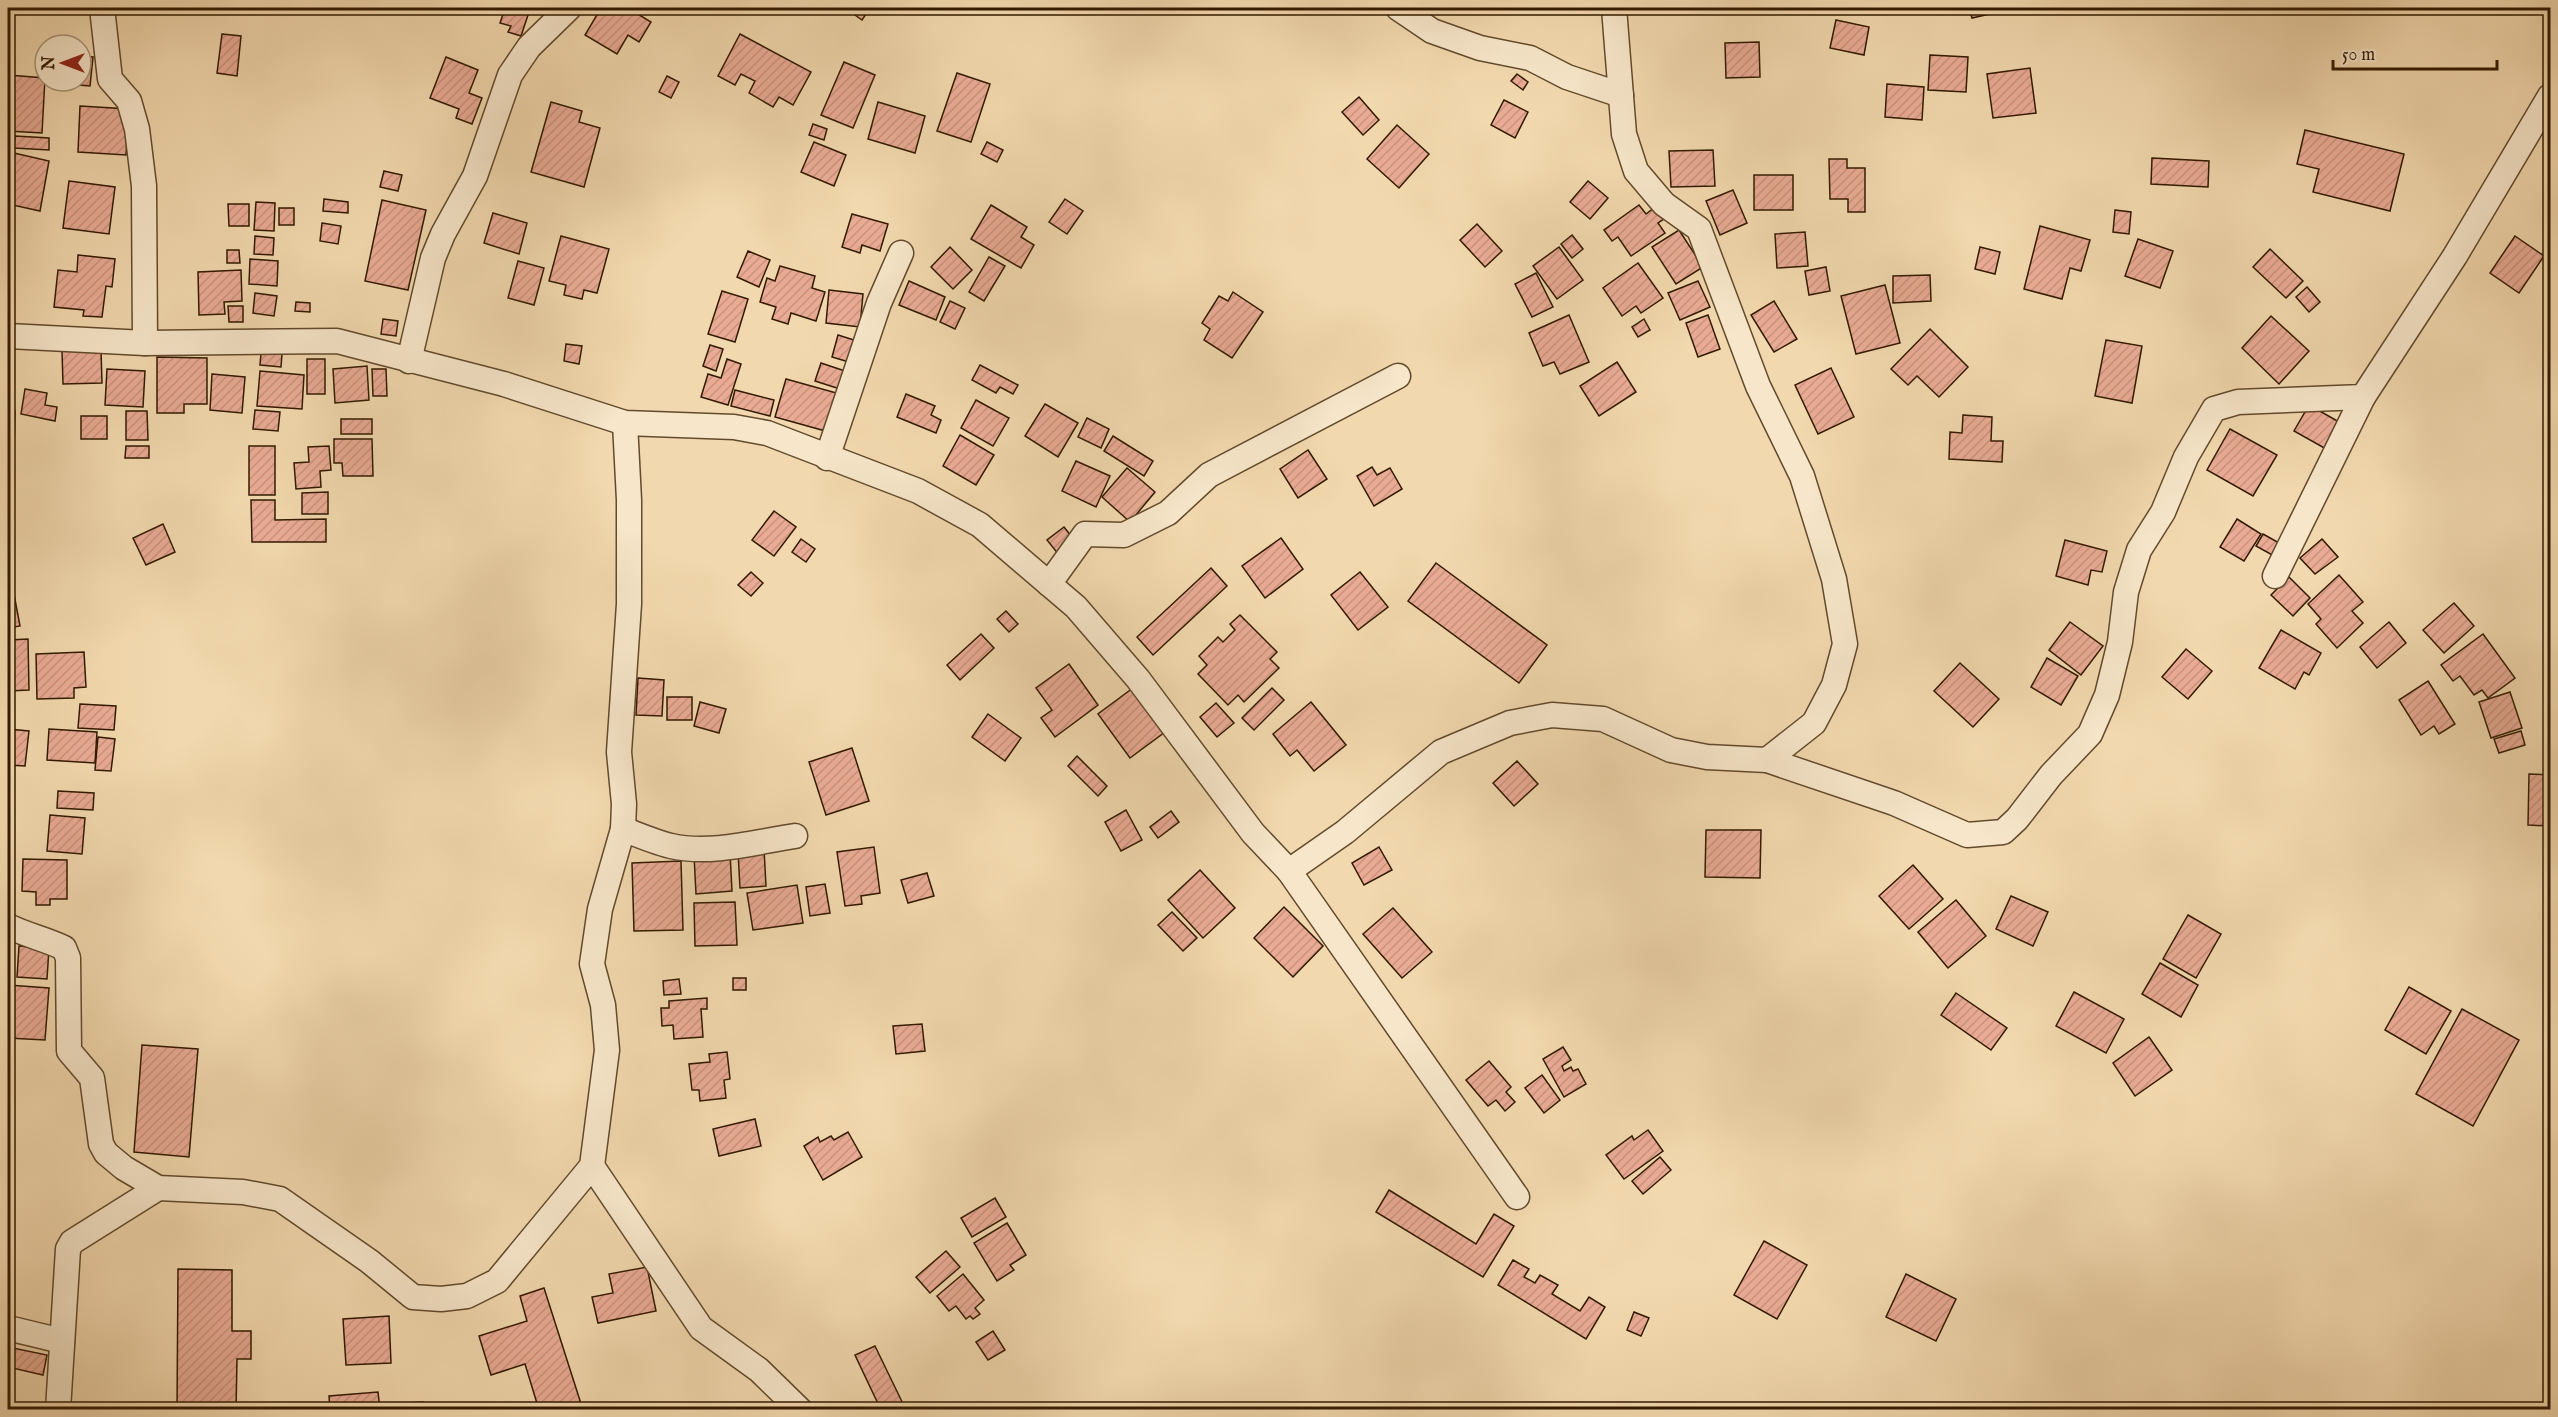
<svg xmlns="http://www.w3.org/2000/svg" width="2558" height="1417" viewBox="0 0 2558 1417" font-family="'IM FELL English',serif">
<defs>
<pattern id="building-hatch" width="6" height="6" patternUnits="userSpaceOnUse" patternTransform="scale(1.5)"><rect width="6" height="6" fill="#eaab95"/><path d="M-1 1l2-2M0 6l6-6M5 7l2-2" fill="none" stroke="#c9937f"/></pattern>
</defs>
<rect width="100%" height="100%" fill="#f2d8ae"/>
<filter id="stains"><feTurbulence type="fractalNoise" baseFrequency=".00333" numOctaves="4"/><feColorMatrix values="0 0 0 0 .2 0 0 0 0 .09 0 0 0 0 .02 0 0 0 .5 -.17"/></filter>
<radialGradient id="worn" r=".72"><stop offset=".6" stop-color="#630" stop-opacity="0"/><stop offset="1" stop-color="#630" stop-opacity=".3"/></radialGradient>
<g fill="url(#building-hatch)" stroke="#321a00" stroke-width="1.5">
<path d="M505,8L529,12L521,36L508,32L511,26L500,23Z"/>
<path d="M601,8H628L651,22L639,42L628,35L617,54L585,35Z"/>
<path d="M845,8H870L862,20Z"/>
<path d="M1969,8H2012V9L1972,18Z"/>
<path d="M1836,20L1869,27L1864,55L1830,48Z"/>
<path d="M222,34L241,36L237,76L217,73Z"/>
<path d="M740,34L811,72L793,105L779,97L773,107L749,93L755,81L741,74L735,85L718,76Z"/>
<path d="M1759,42L1760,77L1726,78L1725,43Z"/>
<path d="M1930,55L1968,57L1966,92L1928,90Z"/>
<path d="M81,56L93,57L90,86L79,85Z"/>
<path d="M446,57L478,70L469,93L482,98L472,124L456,118L459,109L430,98Z"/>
<path d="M844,62L875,75L853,128L821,115Z"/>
<path d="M2030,68L2036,113L1993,118L1987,74Z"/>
<path d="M957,73L990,84L971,142L937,131Z"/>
<path d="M1517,74L1528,82L1523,90L1511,81Z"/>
<path d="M8,75L45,78L42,133L8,131Z"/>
<path d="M667,76L679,82L671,98L659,92Z"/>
<path d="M1887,84L1924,87L1922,120L1885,117Z"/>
<path d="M1359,97L1379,120L1363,135L1342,112Z"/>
<path d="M1504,100L1528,112L1515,138L1491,125Z"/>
<path d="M551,102L582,111L579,122L600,128L584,187L531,172Z"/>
<path d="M878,102L925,116L915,153L868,139Z"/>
<path d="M80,106L129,109L126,155L78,152Z"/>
<path d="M813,124L827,129L824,140L809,135Z"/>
<path d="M1397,125L1429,154L1399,188L1367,159Z"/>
<path d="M2305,130L2404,154L2390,211L2313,192L2319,169L2297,164Z"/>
<path d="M15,136L49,138V150L14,148Z"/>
<path d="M814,142L846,155L834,186L801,172Z"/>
<path d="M987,142L1003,150L997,162L981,154Z"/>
<path d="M1713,150L1715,186L1671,187L1669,151Z"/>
<path d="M14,153L49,161L40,211L8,204V160L12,161Z"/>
<path d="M2152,158L2209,161L2208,187L2151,184Z"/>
<path d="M1829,159H1847V168H1865V212H1848V199H1830Z"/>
<path d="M384,171L402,175L398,191L380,187Z"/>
<rect x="1754" y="175" width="39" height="35"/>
<path d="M69,181L115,187L109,234L63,228Z"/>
<path d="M1588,181L1608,198L1590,219L1570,202Z"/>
<path d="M1733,190L1747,223L1720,235L1706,201Z"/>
<path d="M324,199L348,202V213L323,211Z"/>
<path d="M1065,199L1083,211L1067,234L1049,222Z"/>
<path d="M382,200L426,210L408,290L365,281Z"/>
<path d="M256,202L275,203L274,231L254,230Z"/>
<path d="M228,204H249V226H229Z"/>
<path d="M991,205L1027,227L1021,237L1034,245L1021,268L971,239Z"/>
<path d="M1639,205L1646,214L1655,207L1664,219L1658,223L1665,233L1631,256L1618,237L1612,241L1604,230Z"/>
<rect x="279" y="208" width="15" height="17"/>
<path d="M2115,210L2131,212L2129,234L2113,232Z"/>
<path d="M493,213L527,223L519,254L484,243Z"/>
<path d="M852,214L888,224L880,251L862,245L860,253L842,247Z"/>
<path d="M322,223L341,226L338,244L320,241Z"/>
<path d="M1477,224L1502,251L1485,267L1460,240Z"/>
<path d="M2040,226L2090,240L2081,271L2070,268L2062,299L2024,289Z"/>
<path d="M1679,230L1703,267L1676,284L1652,247Z"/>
<path d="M1805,232L1808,266L1777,268L1775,234Z"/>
<path d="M1572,235L1583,249L1572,258L1561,244Z"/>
<path d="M255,236L274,238L273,255L254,254Z"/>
<path d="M561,236L609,249L597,293L584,290L582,299L564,295L566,285L549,281Z"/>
<path d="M2515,236L2544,256L2519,293L2490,273Z"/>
<path d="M2138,239L2173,251L2160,288L2125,276Z"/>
<path d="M950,247L972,270L953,289L931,267Z"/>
<path d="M1559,247L1583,280L1557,299L1533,266Z"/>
<path d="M1980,247L2000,252L1995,274L1975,269Z"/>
<path d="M2270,249L2303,281L2286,298L2253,267Z"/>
<path d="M227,250H239L240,263H227Z"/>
<path d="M748,251L770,260L759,287L737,277Z"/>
<path d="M78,255L115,259L112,287L106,286L102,317L83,316L84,310L54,307L58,270L77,272Z"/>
<path d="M989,257L1005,266L984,301L969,292Z"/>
<path d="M250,259L278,261L277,286L249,284Z"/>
<path d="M518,261L544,268L534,305L508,298Z"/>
<path d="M1638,263L1663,298L1641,313L1636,306L1622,316L1603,288Z"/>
<path d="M780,266L815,276L812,288L825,292L816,321L791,313L788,324L772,319L776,307L760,302L767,278L775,281Z"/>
<path d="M1826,267L1830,291L1809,295L1805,271Z"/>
<path d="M241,270L242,301L224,302L225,314L199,315L198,272Z"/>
<path d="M1536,273L1553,307L1532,317L1515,284Z"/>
<path d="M1930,275L1931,301L1893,303V276Z"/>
<path d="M909,281L945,297L936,320L899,305Z"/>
<path d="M1698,281L1710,307L1680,320L1668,293Z"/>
<path d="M1885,285L1900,343L1856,354L1841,296Z"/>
<path d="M2307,287L2320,302L2309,312L2296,297Z"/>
<path d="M829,290L863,294L860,327L826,323Z"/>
<path d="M722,291L748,299L735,342L708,334Z"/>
<path d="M1233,292L1263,312L1232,358L1204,340L1210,329L1202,323L1219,296L1228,301Z"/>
<path d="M255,293L277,296L274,316L253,313Z"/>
<path d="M950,301L965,308L955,329L940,322Z"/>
<path d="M1774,301L1797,339L1774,352L1751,315Z"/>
<path d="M296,302L310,303V312L295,311Z"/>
<path d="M228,306H243V322H229Z"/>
<path d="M1569,315L1589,362L1560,374L1554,362L1543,366L1529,333Z"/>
<path d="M1708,315L1720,349L1698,357L1686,323Z"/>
<path d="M2271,316L2309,351L2279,384L2242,348Z"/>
<path d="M383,319L398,321L396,336L381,334Z"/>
<path d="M1644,319L1650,330L1638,337L1632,327Z"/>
<path d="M1930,329L1968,367L1939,397L1917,376L1908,385L1891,369Z"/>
<path d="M838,335L854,340L849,362L832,357Z"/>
<path d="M2106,340L2142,346L2132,403L2095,396Z"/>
<path d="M566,344L582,346L579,364L564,361Z"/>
<path d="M710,345L723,349L716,371L703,366Z"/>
<path d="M101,350L102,383L63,384L62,351Z"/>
<path d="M261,353L282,354L281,367L260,365Z"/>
<path d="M157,357L207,358V404H184V413H157Z"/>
<rect x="307" y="359" width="18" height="35"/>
<path d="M727,359L741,364L728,405L701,397L708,374L721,378Z"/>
<path d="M1617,362L1636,392L1599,416L1580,386Z"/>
<path d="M821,363L845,371L840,389L815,381Z"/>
<path d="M980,365L1018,385L1013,394L1000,387L996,393L972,380Z"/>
<path d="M367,366L369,400L335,403L333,369Z"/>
<path d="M1831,368L1854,417L1818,434L1795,385Z"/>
<path d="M107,369L145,371L143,407L105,405Z"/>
<path d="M372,369H386L387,396H373Z"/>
<path d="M260,371L304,375L302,409L257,406Z"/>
<path d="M212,374L245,377L242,413L210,410Z"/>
<path d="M786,379L840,394L829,432L775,417Z"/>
<path d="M25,389L47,393L45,405L57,407L55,421L21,414Z"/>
<path d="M735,390L774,400L770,416L731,406Z"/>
<path d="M906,394L935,406L931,415L941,420L936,433L897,417Z"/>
<path d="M976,400L1009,418L993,446L961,428Z"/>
<path d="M1045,404L1078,423L1058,457L1025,436Z"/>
<path d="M2309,405L2341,423L2326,449L2294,431Z"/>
<path d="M255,410L280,412L278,431L253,429Z"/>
<path d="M8,411H15L14,447H8Z"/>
<path d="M126,411H147L148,440H126Z"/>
<path d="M1963,415L1992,417L1991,441H2003L2002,462L1949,459L1950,432L1962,433Z"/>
<rect x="81" y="416" width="26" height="23"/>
<path d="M1087,418L1109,429L1101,448L1078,437Z"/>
<rect x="341" y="419" width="31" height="15"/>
<path d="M2230,429L2277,455L2253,496L2207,470Z"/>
<path d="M960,435L994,455L976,485L943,466Z"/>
<path d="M1113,436L1153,461L1144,476L1104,451Z"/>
<path d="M334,439H372L373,476H343L342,463H334Z"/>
<path d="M126,446H149V458H125Z"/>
<rect x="249" y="446" width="26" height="49"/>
<path d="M329,446L331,470L320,471L321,487L296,489L294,463L309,462L308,447Z"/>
<path d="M1308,450L1327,479L1298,498L1280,469Z"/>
<path d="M1076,461L1110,476L1096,507L1062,491Z"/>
<path d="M1372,467L1377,475L1390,468L1402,489L1374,506L1357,476Z"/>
<path d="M1127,468L1155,492L1130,522L1102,497Z"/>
<path d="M328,492V514H302V493Z"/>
<path d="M251,500H275V520L326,519V542H252Z"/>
<path d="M774,511L796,527L774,556L752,540Z"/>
<path d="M2237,519L2261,534L2244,561L2220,547Z"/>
<path d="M163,524L175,552L146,565L133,538Z"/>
<path d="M1064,527L1075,541L1059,555L1047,540Z"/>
<path d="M2263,534L2281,544L2274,556L2256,546Z"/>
<path d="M1281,538L1303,569L1265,598L1242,566Z"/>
<path d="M801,539L815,549L806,562L792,552Z"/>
<path d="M2322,539L2338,557L2315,574L2300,558Z"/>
<path d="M2065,540L2107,551L2102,572L2091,570L2088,585L2056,576Z"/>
<path d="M1436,563L1547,645L1519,683L1408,601Z"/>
<path d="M1211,568L1227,586L1153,655L1137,637Z"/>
<path d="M751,572L763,583L751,596L738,585Z"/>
<path d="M1360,572L1388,607L1358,630L1331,595Z"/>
<path d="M2339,575L2363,602L2352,611L2363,623L2337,648L2316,624L2321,619L2308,604Z"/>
<path d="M2289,577L2310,598L2293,616L2271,595Z"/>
<path d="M13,589L20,626L8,628V590Z"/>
<path d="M2454,603L2474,626L2444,653L2423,630Z"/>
<path d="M1006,611L1018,624L1009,632L997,619Z"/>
<path d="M1240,615L1277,652L1270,659L1279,668L1244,702L1238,695L1228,705L1198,674L1207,665L1199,656L1218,637L1223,642L1235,630L1230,624Z"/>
<path d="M2070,622L2103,646L2081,675L2049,650Z"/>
<path d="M2389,622L2406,643L2377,668L2360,647Z"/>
<path d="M2281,630L2321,653L2309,675L2304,672L2295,689L2259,668Z"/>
<path d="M981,634L994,648L960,680L947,665Z"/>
<path d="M2483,634L2515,678L2488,698L2482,690L2474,695L2460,676L2453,681L2441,665Z"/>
<path d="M28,639L29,690L8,691V640Z"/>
<path d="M2186,649L2212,671L2188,699L2162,677Z"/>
<path d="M84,652L86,687L74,688V698L37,699L36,654Z"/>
<path d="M2047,658L2078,676L2061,705L2031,687Z"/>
<path d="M1960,663L1999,699L1973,727L1934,691Z"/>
<path d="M1069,664L1098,705L1055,737L1041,718L1052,710L1036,688Z"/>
<path d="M638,678L664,680L662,716L636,715Z"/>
<path d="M2428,681L2455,724L2439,734L2434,726L2421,735L2399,700Z"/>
<path d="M1137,685L1169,729L1130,758L1098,714Z"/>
<path d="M1272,688L1284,700L1254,730L1242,718Z"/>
<path d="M2510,692L2522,728L2491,738L2479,702Z"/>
<rect x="667" y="697" width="25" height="23"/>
<path d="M700,702L726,709L719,733L694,726Z"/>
<path d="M1311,702L1346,745L1314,771L1297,750L1290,756L1273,734Z"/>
<path d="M1216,703L1234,723L1217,737L1200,717Z"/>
<path d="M80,704L116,706L114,730L78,728Z"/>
<path d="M988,714L1021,738L1005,761L972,737Z"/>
<path d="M8,729L29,731L25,766L8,765Z"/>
<path d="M49,729L97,732L95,763L47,760Z"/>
<path d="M2521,731L2525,745L2499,753L2494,739Z"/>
<path d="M98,737L115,739L111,771L95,770Z"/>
<path d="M852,748L869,801L826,815L809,762Z"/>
<path d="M1077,756L1107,786L1098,796L1068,766Z"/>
<path d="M1517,761L1538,784L1514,806L1493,783Z"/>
<path d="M2529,774L2550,775V826L2528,825Z"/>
<path d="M58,791L94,793L93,810L57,808Z"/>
<path d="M1126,810L1142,840L1121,851L1105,822Z"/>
<path d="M1171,811L1179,822L1158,838L1150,827Z"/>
<path d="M50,815L85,818L82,854L47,851Z"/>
<path d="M1706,830H1761L1760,878L1705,877Z"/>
<path d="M874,847L880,893L861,896L862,904L845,906L837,852Z"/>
<path d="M1379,847L1392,870L1364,885L1352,863Z"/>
<path d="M764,849L766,886L740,888L738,852Z"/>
<path d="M730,853L732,891L696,894L694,855Z"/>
<path d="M23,859L67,860V899H50V905H36V892L22,891Z"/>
<path d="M681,861L683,930L634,931L632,863Z"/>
<path d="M1913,865L1943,899L1909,929L1879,896Z"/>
<path d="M1200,870L1235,908L1203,938L1168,900Z"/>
<path d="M927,873L934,896L908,903L901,880Z"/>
<path d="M825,884L830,913L810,916L806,887Z"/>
<path d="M797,885L803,923L753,930L747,893Z"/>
<path d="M2011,896L2048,912L2033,946L1996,929Z"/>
<path d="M1956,900L1986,936L1948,968L1918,932Z"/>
<path d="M735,902L737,945L695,946L694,903Z"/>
<path d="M1284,907L1323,946L1293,977L1254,938Z"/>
<path d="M1393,908L1432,952L1402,978L1363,934Z"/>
<path d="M1172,912L1197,938L1183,951L1158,925Z"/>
<path d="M2188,915L2221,934L2196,978L2163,959Z"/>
<path d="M19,946L49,948L47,979L17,977Z"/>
<path d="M2160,963L2198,985L2181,1017L2142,994Z"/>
<rect x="733" y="978" width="13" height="12"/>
<path d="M679,979L681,994L664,995L663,981Z"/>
<path d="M8,985L49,988L45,1040L8,1038Z"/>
<path d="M2409,987L2451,1011L2426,1054L2385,1030Z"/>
<path d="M2074,992L2124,1019L2106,1053L2056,1026Z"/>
<path d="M1956,993L2007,1028L1991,1050L1941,1015Z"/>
<path d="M707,998V1009H701L703,1037L674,1039L673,1025L662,1026L661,1008H669V1001Z"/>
<path d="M2462,1009L2519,1040L2473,1126L2416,1094Z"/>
<path d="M922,1024L925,1051L896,1054L893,1026Z"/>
<path d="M2149,1037L2172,1070L2135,1096L2113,1063Z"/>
<path d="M142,1045L198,1049L189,1157L134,1152Z"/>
<path d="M1563,1047L1571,1060L1562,1066L1564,1071L1571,1067L1573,1071L1578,1069L1586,1084L1564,1097L1543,1059Z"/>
<path d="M727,1052L730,1079L724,1080L726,1098L700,1101L699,1090H692L689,1064L710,1062L709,1054Z"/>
<path d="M1489,1061L1511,1087L1506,1092L1515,1102L1505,1111L1496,1100L1488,1106L1466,1080Z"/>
<path d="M1542,1075L1560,1100L1544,1113L1525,1088Z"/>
<path d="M755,1119L761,1146L719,1156L713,1129Z"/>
<path d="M1648,1130L1663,1151L1624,1179L1606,1155L1632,1136L1634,1140Z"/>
<path d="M848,1132L862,1157L823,1180L804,1146L818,1137L820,1142L831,1136L834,1140Z"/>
<path d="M1660,1157L1671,1170L1643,1194L1632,1181Z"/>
<path d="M1389,1190L1476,1244L1494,1214L1514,1226L1483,1277L1376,1212Z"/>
<path d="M995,1198L1006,1217L972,1237L961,1218Z"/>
<path d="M1007,1223L1026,1255L1010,1265L1014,1270L997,1281L974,1243Z"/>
<path d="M1764,1241L1807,1265L1777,1319L1734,1295Z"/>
<path d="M946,1251L960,1267L930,1293L916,1277Z"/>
<path d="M1513,1260L1529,1269L1524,1277L1535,1283L1540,1275L1558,1285L1552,1294L1580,1311L1589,1297L1605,1307L1586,1339L1498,1285Z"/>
<path d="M647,1267L656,1311L598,1323L592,1297L613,1293L609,1274Z"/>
<path d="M178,1269L232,1270V1331H251V1359H237L236,1410H177Z"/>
<path d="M963,1274L984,1300L975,1308L980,1314L973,1319L970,1316L966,1319L956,1306L949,1311L937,1296Z"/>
<path d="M1906,1274L1956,1299L1936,1341L1886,1317Z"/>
<path d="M544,1288L583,1410H539L525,1364L491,1375L479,1336L527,1321L520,1296Z"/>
<path d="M1634,1312L1649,1318L1641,1336L1627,1330Z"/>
<path d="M389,1316L391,1363L346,1365L343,1319Z"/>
<path d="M993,1331L1005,1350L988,1360L976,1342Z"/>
<path d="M875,1346L906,1410H881L855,1355Z"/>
<path d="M8,1347L47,1355L43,1375L8,1367Z"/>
<path d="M378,1392L380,1410H330L329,1396Z"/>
<path d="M423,1402V1410H406L405,1403Z"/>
</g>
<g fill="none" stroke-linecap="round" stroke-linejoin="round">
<g stroke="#624a2c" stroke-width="27">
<g id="street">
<path d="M102,8L110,79L129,101L137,129L144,186L145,343"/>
<path d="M1398,8L1432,31L1480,48L1530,58L1567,77L1621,95"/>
<path d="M1614,8L1624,134L1636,171L1664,204L1699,229L1758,386L1802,476L1834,579L1845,644L1834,685L1814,723L1767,760"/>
<path d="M8,336L145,343L337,341L504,384L625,423L734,427L767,433L918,491L980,525L1076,607L1138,679L1253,833L1289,871L1345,832L1441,752L1510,723L1552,715L1603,719L1671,750L1707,757L1767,760L1894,803L1967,835L2003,832L2017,819L2051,775L2090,734L2107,695L2120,642L2126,592L2139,550L2163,512L2186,457L2214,409L2238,402L2363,397L2455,256L2550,96"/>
<path d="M409,361L433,258L443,234L475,176L510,75L529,47L569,8"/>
<path d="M827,458L879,303L901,253"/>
<path d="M2275,576L2363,397"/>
<path d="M1049,584L1085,534L1124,535L1168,513L1209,475L1398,376"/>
<path d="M623,829C638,835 655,842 671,846C710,855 756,842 795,836"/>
<path d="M1289,871L1517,1197"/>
<path d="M8,926C26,935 45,939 64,948L68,958L69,1051L92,1078L101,1144L106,1153L124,1168L158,1188L243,1192L280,1199L369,1261L413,1297L441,1299L467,1296L497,1281L592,1166L607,1050L603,1005L592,964L600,909L623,829L624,804L619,752L629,604V500L625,423"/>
<path d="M592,1166L701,1328L759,1370L800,1410"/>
<path d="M8,1328L62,1341"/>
<path d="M58,1410L68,1249L72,1242L158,1188"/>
</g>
</g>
<use href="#street" stroke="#f7e6ca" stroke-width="24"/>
</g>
<rect width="2558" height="1417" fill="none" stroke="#f2d8ae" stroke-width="30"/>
<rect x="9" y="9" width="2540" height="1399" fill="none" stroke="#321a00" stroke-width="3"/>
<rect x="15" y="15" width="2528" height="1387" fill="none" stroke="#321a00" stroke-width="1.5"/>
<g transform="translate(63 63) rotate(270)"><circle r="28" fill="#f7e6ca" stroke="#a89479" stroke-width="1.5"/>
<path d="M0-4.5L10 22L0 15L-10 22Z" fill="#8f2418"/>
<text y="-9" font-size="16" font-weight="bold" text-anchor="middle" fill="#321a00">N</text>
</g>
<path d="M2333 60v9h164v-9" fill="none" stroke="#321a00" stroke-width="3"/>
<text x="2342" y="60" font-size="18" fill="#321a00" stroke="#f7e6ca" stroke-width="4.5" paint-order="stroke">50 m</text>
<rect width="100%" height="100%" filter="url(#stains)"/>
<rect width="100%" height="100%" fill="url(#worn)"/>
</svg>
